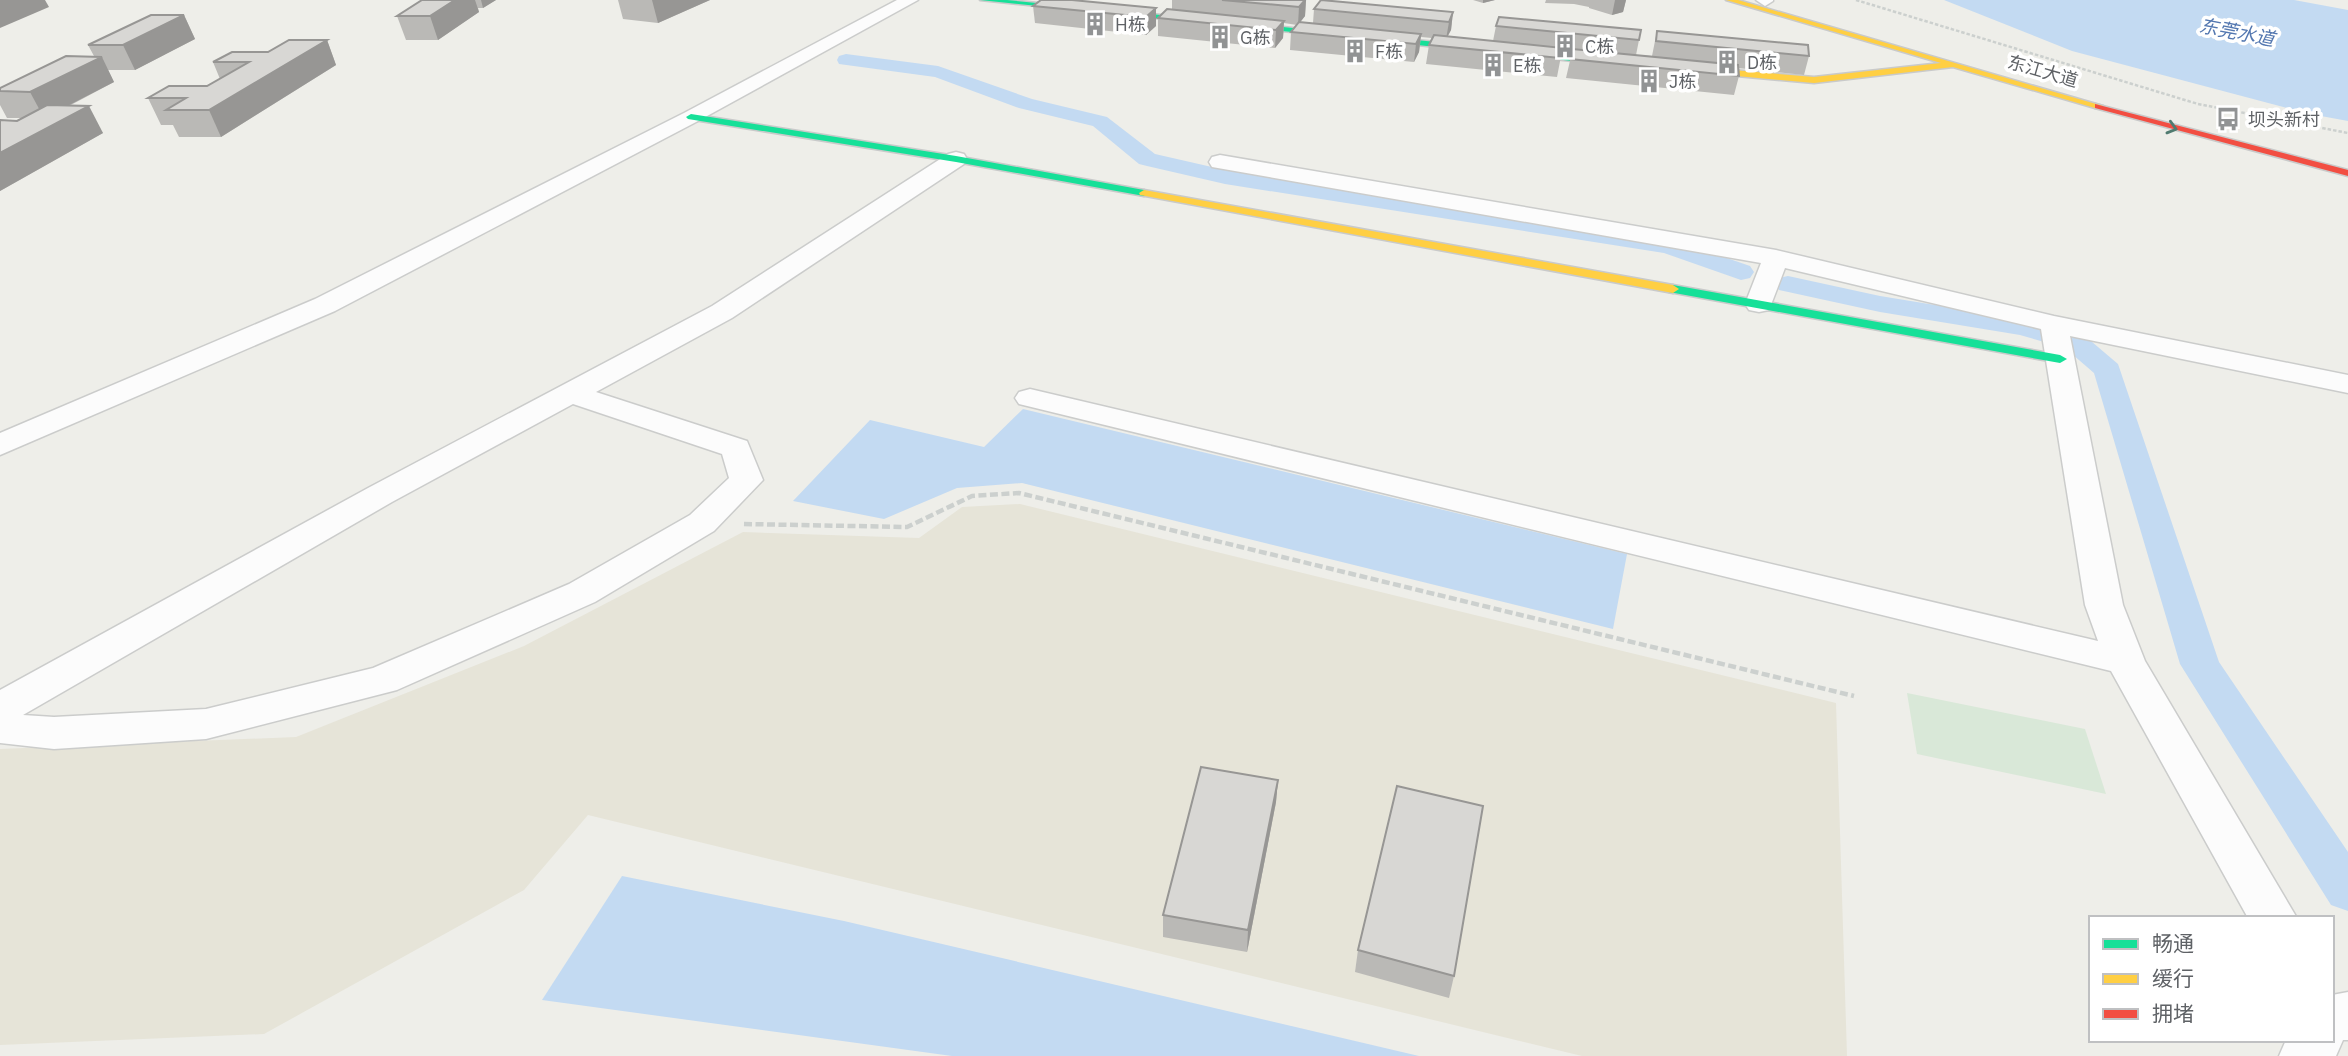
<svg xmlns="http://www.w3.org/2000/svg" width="2348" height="1056" viewBox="0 0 2348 1056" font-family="'IBM Plex Sans','Noto Sans SC',sans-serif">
<rect width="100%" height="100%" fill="#eeeee9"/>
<path fill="#e6e4d8" d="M1020,504L1836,703L1847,1056H1582L588,815L524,890L264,1034L0,1045V749L296,737L524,646L743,532L919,538L962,507Z"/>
<path fill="#d9e8d8" d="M1907,693L2085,729L2106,794L1917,754Z"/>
<g fill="#c3daf2">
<path d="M1944,0H2294L2348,10V121L2310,114L2072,51Z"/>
<path d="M1023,409L1627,554L1613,629L1022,483L957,488L884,519L793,501L870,420L984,447Z"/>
<path d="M622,876L844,921L1419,1056H952L542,1000Z"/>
</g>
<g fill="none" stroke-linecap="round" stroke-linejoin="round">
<g fill="#c3daf2" fill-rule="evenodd">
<path d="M846,54L938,66L1032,99L1107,117L1155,154L1225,170L1669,238L1750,266L1754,272L1750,278L1741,280L1664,253L1225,184L1147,166L1139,164L1093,126L1019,108L935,77L839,64L837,60L839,56Z"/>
<path d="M1788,276L1880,296L2033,321L2085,336L2118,364L2219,662L2348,852V911L2331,905L2180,664L2094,373L2065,348L2020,335L1880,312L1779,290L1775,284L1779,278Z"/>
</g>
<g stroke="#cbcccb" stroke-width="3">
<g id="street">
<path d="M897,0H918L698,121L335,311L0,455V433L315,299L684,113Z"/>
<path d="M1756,0H1773V1L1765,6Z"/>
<path d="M956,152L964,154L967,159L964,164L732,318L596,392L747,441L763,480L714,531L595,602L397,690L206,739L54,749L0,743V690L368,488L712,306L948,154ZM573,404L722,454L729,478L690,515L569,584L373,668L206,709L54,717L23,715L392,502Z"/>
<path d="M1220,155L1776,250L2054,316L2348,375V393L2070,336L2123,605L2145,661L2297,918H2248L2111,671L1019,404L1015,398L1019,392L1030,389L2098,641L2085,605L2041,329L1785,268L1769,310L1759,312L1749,310L1745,304L1761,263L1212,167L1209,162L1212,157Z"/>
<path d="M2348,992V1040H2343L2336,1056H2279L2286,1040H2332V995Z"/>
</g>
</g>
<g stroke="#c9caca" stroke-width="3">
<g id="fast">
<path d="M980,0H1007L1622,60L1626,63L1622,66Z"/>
<path d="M691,114L956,156L1144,190L1149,193L1144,196L956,162L688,119L686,117Z"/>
<path d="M1673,285L2060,355L2067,359L2060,363L1669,292V286Z"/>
</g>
</g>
<g stroke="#c9caca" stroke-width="3">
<g id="slow">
<path d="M1726,0H1738L2103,106L2095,108L1953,67L1814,83L1682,71V67L1685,66L1814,77L1941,63Z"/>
<path d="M1144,190L1673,285L1679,289L1673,293L1140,195L1139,193Z"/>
</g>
</g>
<g stroke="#c9caca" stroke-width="3">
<path id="jam" d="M2095,104L2348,170V176L2095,108Z"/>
</g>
<path stroke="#ccd0ce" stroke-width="2.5" stroke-dasharray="3.5 2" stroke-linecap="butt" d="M1856,0L2198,104L2348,133"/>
<path stroke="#ccd0ce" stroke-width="4.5" stroke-dasharray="8 3.5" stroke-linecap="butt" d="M744,524L907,527L972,496L1019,493L1854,696"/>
<use href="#street" fill="#fcfcfc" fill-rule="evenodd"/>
<use href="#fast" fill="#16e098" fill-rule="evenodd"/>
<use href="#slow" fill="#ffcf43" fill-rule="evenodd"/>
<use href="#jam" fill="#f24e42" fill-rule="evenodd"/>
</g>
<g fill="#bab9b6">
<path d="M422,0H496L483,8H478L479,12L438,40H406L397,16Z"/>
<path d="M618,0H710L658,23L623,19Z"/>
<path d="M1172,0H1306L1305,16L1300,22L1313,23L1314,9L1453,12L1451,30L1448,36L1493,41L1496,26L1639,40L1636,55L1652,56L1657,31L1809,56L1804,75L1738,68L1739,76L1734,95L1566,78L1572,52L1562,51L1557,77L1426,64L1429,45L1432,38L1421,37L1419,52L1414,62L1290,50L1291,32L1297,25L1284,23L1283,38L1275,48L1158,36V18L1172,10Z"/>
<path d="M1473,0H1495L1483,3Z"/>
<path d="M1546,0H1626L1623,12L1612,15L1589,8V7L1574,4L1545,3Z"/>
<path d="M1033,6L1156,8V26L1146,35L1035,23Z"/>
<path d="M184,15L195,39L135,70H108L114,82L69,106L103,133L0,191V120L17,121L23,118H7L0,105V88L94,56L88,45Z"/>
<path d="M327,40L336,65L221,137H179L173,125H161L148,98L207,86L220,79L213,62Z"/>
<path d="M1278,780L1276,802L1247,952L1163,937V915Z"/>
<path d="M1358,950L1454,976L1449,998L1355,972Z"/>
</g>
<g fill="#979694">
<path d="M0,0H45L49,7L0,28Z"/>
<path d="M455,0H475L479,12L438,40L430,16Z"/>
<path d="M481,0H496L483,8Z"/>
<path d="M652,0H710L658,23Z"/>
<path d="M1305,0H1306L1305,16L1298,25L1299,7Z"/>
<path d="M1483,0H1495L1483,3Z"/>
<path d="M1615,0H1626L1623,12L1612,15Z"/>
<path d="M1156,8V26L1146,35V17Z"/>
<path d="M1453,12L1451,30L1446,39L1449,22Z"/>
<path d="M184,15L195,39L135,70L123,45Z"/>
<path d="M1284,21L1283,38L1275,48L1276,30Z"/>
<path d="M1421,34L1419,52L1414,62L1416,44Z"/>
<path d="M327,40L336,65L221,137L209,110Z"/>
<path d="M102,57L114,82L44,118L30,92Z"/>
<path d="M89,106L103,133L0,191V153Z"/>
<path d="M1278,780L1276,802L1247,952L1248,930Z"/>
</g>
<g fill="#d8d7d4" stroke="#979694" stroke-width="2">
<path d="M422,0H455L430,16H397Z"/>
<path d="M1041,0H1072L1156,8L1146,17L1033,6Z"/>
<path d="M1222,0H1305L1299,7Z"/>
<path d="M1321,0L1453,12L1449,22L1314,9Z"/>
<path d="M1167,9L1284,21L1276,30L1158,18Z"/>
<path d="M151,15H184L123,45H88Z"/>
<path d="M1499,17L1641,30L1639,40L1496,26Z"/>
<path d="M1299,22L1421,34L1416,44L1291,32Z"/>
<path d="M1657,31L1808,45L1809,56L1656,41Z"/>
<path d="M1434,35L1563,48L1560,58L1429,45Z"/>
<path d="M289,40H327L209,110H166L186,98H148L169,86H207L249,62H213L232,52H268Z"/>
<path d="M1572,49L1738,65L1739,76L1570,59Z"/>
<path d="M66,56L102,57L30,92L0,91V88Z"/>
<path d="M47,105L89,106L0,153V120L17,121Z"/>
<path d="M1201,767L1278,780L1248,930L1163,915Z"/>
<path d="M1397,786L1483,806L1454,976L1358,950Z"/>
</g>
<defs><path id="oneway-chevron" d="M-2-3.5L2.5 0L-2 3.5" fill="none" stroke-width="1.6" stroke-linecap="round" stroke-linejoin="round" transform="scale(1.75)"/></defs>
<use stroke="#507b70" href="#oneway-chevron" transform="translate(2172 128) rotate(16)"/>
<defs>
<g id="building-bare" transform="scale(1.89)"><path d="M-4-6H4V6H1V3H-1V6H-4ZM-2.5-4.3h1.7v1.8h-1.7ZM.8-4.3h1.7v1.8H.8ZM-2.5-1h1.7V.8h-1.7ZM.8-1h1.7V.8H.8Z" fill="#919394" stroke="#fff" stroke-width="2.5" paint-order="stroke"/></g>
<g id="bus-bare" transform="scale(1.89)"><path d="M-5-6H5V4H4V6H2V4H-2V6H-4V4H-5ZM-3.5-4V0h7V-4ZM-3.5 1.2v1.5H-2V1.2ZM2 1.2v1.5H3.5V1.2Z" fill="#919394" stroke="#fff" stroke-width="2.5" paint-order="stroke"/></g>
</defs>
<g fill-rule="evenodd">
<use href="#building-bare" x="1095" y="24"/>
<use href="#building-bare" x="1220" y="37"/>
<use href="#building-bare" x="1565" y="46"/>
<use href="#building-bare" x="1355" y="51"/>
<use href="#building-bare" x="1727" y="62"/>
<use href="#building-bare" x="1493" y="65"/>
<use href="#building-bare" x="1649" y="81"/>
<use href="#bus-bare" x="2228" y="119"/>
</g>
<g text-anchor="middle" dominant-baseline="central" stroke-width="7" stroke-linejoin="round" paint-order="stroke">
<g font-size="18" fill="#5f6266" stroke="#fff" text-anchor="start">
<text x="1115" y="24">H栋</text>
<text x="1240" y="37">G栋</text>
<text x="1585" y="46">C栋</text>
<text x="1375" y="51">F栋</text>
<text x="1747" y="62">D栋</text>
<text x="1513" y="65">E栋</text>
<text x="1669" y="81">J栋</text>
<text x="2248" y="119">坝头新村</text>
</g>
<g font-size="18" fill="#5f6266" stroke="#fff">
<text transform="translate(2043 71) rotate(16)">东江大道</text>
</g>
<g font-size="19" font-style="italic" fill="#5377b0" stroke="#fff">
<text transform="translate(2237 32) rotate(11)">东莞水道</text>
</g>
</g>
<rect x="2089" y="916" width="245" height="126" fill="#ffffff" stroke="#bfc0c2" stroke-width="2"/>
<rect x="2103" y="939" width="35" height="10" fill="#16e098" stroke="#bfc0c2" stroke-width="2"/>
<text x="2152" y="951" font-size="21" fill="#5f6266">畅通</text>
<rect x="2103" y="974" width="35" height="10" fill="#ffcf43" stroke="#bfc0c2" stroke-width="2"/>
<text x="2152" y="986" font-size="21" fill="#5f6266">缓行</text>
<rect x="2103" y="1009" width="35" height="10" fill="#f24e42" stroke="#bfc0c2" stroke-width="2"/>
<text x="2152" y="1021" font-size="21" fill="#5f6266">拥堵</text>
</svg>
